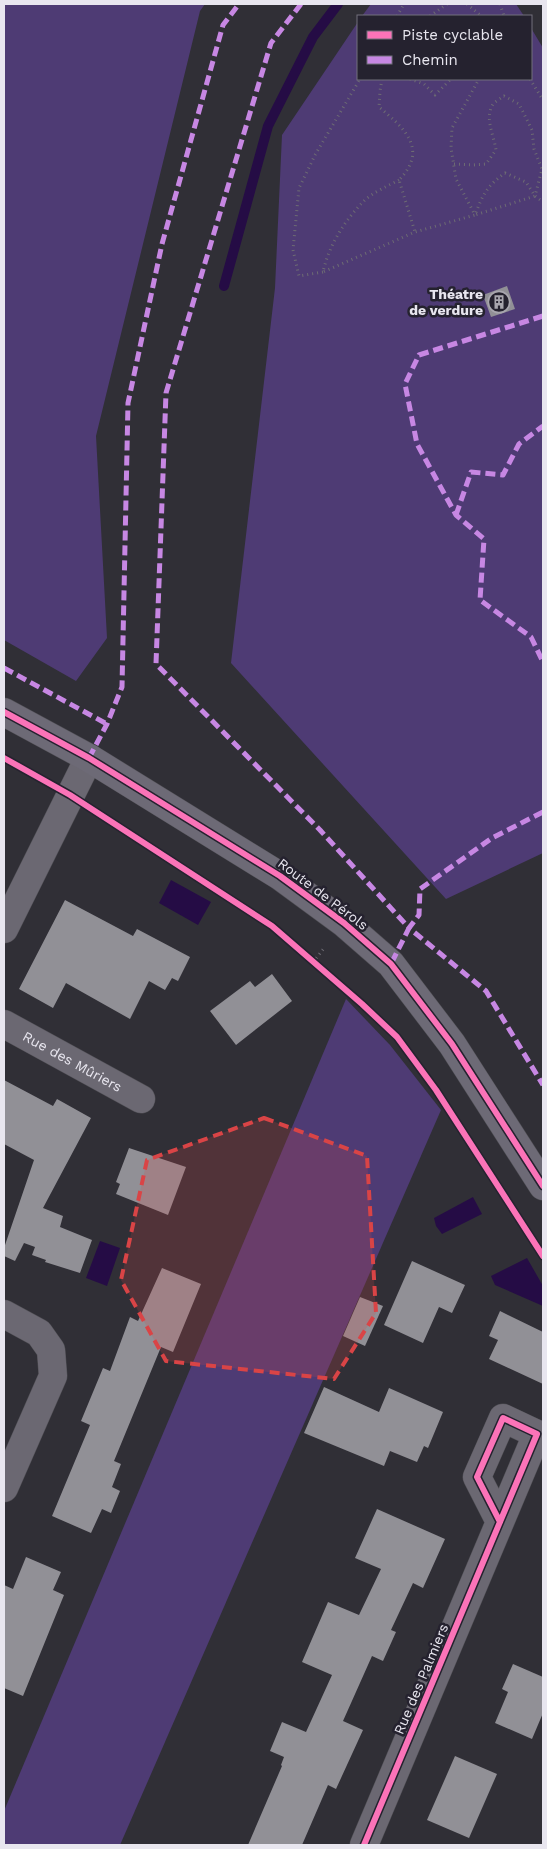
<svg xmlns="http://www.w3.org/2000/svg" width="547" height="1849" viewBox="0 0 547 1849" font-family="'Work Sans',sans-serif">
<rect width="100%" height="100%" fill="#302f36"/>
<g fill="#4e3b74">
<path d="M4,4H205L200,11L96,436L107,638L76,681L4,640Z"/>
<path d="M371,4H516L524,16H362Z"/>
<path d="M358,22V79H531V28L543,48V853L446,899L231,663L275,288L282,135Z"/>
<path d="M346,999L390,1045L441,1110L120,1845H4V1811Z"/>
</g>
<g fill="#250c45">
<path d="M171,880L211,902L198,925L159,903Z"/>
<path d="M473,1197L482,1214L442,1234L436,1226L434,1218Z"/>
<path d="M100,1241L120,1248L107,1286L86,1278Z"/>
<path d="M527,1258L543,1286V1306L495,1285L491,1276Z"/>
</g>
<g fill="none" stroke-linecap="round" stroke-linejoin="round">
<path stroke="#250c45" stroke-width="10" d="M224,286L268,126L313,37L338,4"/>
</g>
<g fill="#919096">
<path d="M507,286L515,309L491,317L483,295Z"/>
<path d="M65,900L133,936L137,929L190,957L178,981L172,978L165,990L149,981L130,1019L66,983L53,1008L19,989Z"/>
<path d="M272,974L292,1001L236,1045L210,1011L250,981L255,987Z"/>
<path d="M4,1080L53,1106L57,1099L91,1118L43,1208L63,1216L60,1227L92,1240L80,1273L45,1262L46,1260L32,1255L35,1247L24,1243L15,1261L4,1256V1248L34,1160L4,1144Z"/>
<path d="M129,1148L186,1167L168,1215L116,1194L120,1184L116,1182Z"/>
<path d="M412,1261L465,1285L452,1313L439,1307L423,1343L384,1325Z"/>
<path d="M162,1268L201,1284L173,1352L161,1347L114,1461L121,1464L112,1487L120,1491L111,1513L102,1509L91,1533L52,1516L90,1425L81,1421L103,1368L110,1371L130,1317L138,1321Z"/>
<path d="M360,1297L383,1306L365,1346L343,1336Z"/>
<path d="M500,1311L543,1332V1384L489,1359L498,1340L489,1336Z"/>
<path d="M324,1387L379,1412L389,1388L443,1412L428,1448L424,1446L417,1462L390,1451L384,1466L304,1433Z"/>
<path d="M377,1509L445,1539L423,1588L413,1583L391,1630L396,1632L383,1661L372,1656L343,1721L363,1730L336,1789L328,1785L302,1845H248L282,1766L281,1765L284,1757L270,1751L282,1722L306,1732L332,1675L302,1662L328,1602L359,1615L381,1569L355,1558Z"/>
<path d="M26,1557L61,1572L53,1590L64,1595L23,1696L4,1688V1585L13,1589Z"/>
<path d="M513,1664L543,1677V1713L532,1739L495,1723L508,1692L502,1689Z"/>
<path d="M455,1756L497,1774L469,1838L427,1820Z"/>
</g>
<g fill="none" stroke-linecap="round" stroke-linejoin="round">
<g stroke="#4e4d53" stroke-width="29">
<g id="street">
<path d="M4,929L89,758"/>
<path id="s1" d="M4,1024L141,1099"/>
<path d="M4,1314L39,1333L51,1350L53,1376L4,1488"/>
<path d="M364,1845L537,1434L503,1418L477,1477L500,1522"/>
</g>
</g>
<g stroke="#4e4d53" stroke-width="29">
<path id="secondary" d="M4,712L89,758L280,876L344,923L391,964L452,1044L543,1186"/>
</g>
<g stroke="#6d6b73" stroke-width="3" stroke-dasharray="1 4" stroke-linecap="butt">
<path d="M467,4L481,16"/>
<path d="M500,4L504,16"/>
<path d="M397,16L404,4"/>
<path d="M430,16L447,4"/>
<path d="M382,79L380,91L379,107C404,128 429,149 399,180L415,232"/>
<path d="M410,79L424,84L435,95L451,79"/>
<path d="M530,79L543,100"/>
<path d="M454,164L473,165L486,164L496,150C494,136 485,119 492,106C494,102 500,99 504,96L519,104L532,130L534,149L542,169L535,196L543,202"/>
<path d="M505,173L526,182L535,196L475,215C483,194 487,186 505,173Z"/>
<path d="M399,180C388,186 373,192 364,201C345,220 329,245 323,272L415,232L475,215L456,179L451,148L452,128L479,79"/>
<path d="M323,272L299,276L293,250L299,188L315,155L360,79"/>
<path d="M313,962L325,947"/>
</g>
<use href="#street" stroke="#6b6872" stroke-width="28"/>
<use href="#secondary" stroke="#6d6a76" stroke-width="28"/>
<g stroke="#c787e3" stroke-width="5" stroke-dasharray="10 5" stroke-linecap="butt">
<path d="M301,4L271,43L166,393L156,664L320,830L409,928L391,964"/>
<path d="M543,316L419,355L405,384L417,444L456,515L484,539L480,600L531,637L543,662"/>
<path d="M456,515L471,472L503,475L519,444L543,426"/>
<path d="M4,668L107,724"/>
<path d="M89,758L107,724L122,687L128,403L162,244L223,25L239,4"/>
<path d="M543,812L492,838L420,889L419,915L409,928L486,991L543,1085"/>
</g>
<g stroke="#25222f" stroke-width="9">
<g id="cycleway">
<path d="M4,712L89,758L280,876L344,923L391,964L452,1044L543,1186"/>
<path d="M4,758L70,795L272,926L362,1004L397,1037L436,1090L543,1256"/>
<path d="M364,1845L537,1434L503,1418L477,1477L500,1522"/>
</g>
</g>
<use href="#cycleway" stroke="#fb73b8" stroke-width="6"/>
</g>
<path fill="#d94446" fill-opacity="0.2" stroke="#d94446" stroke-width="4" stroke-dasharray="10 6" stroke-linejoin="round" d="M264,1118L367,1156L376,1313L334,1379L166,1361L121,1280L147,1160Z"/>
<defs>
<g id="building-ring" transform="scale(1.125)"><circle r="9.5" fill="#25222f" stroke="#a8a6ae" stroke-width="1.5"/><path d="M-4-6H4V6H1V3H-1V6H-4ZM-2.5-4.3h1.7v1.8h-1.7ZM.8-4.3h1.7v1.8H.8ZM-2.5-1h1.7V.8h-1.7ZM.8-1h1.7V.8H.8Z" fill="#a8a6ae"/></g>
</defs>
<g fill-rule="evenodd">
<use href="#building-ring" x="499" y="302"/>
</g>
<g text-anchor="middle" dominant-baseline="central" stroke-width="5" stroke-linejoin="round" paint-order="stroke">
<g font-size="14" font-weight="bold" fill="#e8e6ef" stroke="#25222f" text-anchor="end">
<text x="483" y="294">Théatre<tspan x="483" dy="16">de verdure</tspan></text>
</g>
<g font-size="14" fill="#e8e6ef" stroke="#25222f">
<text transform="translate(323 894) rotate(37)">Route de Pérols</text>
<text stroke="none"><textPath href="#s1" startOffset="78">Rue des Mûriers</textPath></text>
<text transform="translate(421 1679) rotate(-67)">Rue des Palmiers</text>
</g>
</g>
<rect width="547" height="1849" fill="none" stroke="#e8e6ef" stroke-width="10"/>
<rect x="357" y="15" width="175" height="65" fill="#25222f" stroke="#73707c"/>
<rect x="367" y="31" width="25" height="8" fill="#fb73b8" stroke="#73707c"/>
<text x="402" y="40" font-size="15" fill="#e8e6ef">Piste cyclable</text>
<rect x="367" y="56" width="25" height="8" fill="#c787e3" stroke="#73707c"/>
<text x="402" y="65" font-size="15" fill="#e8e6ef">Chemin</text>
</svg>
